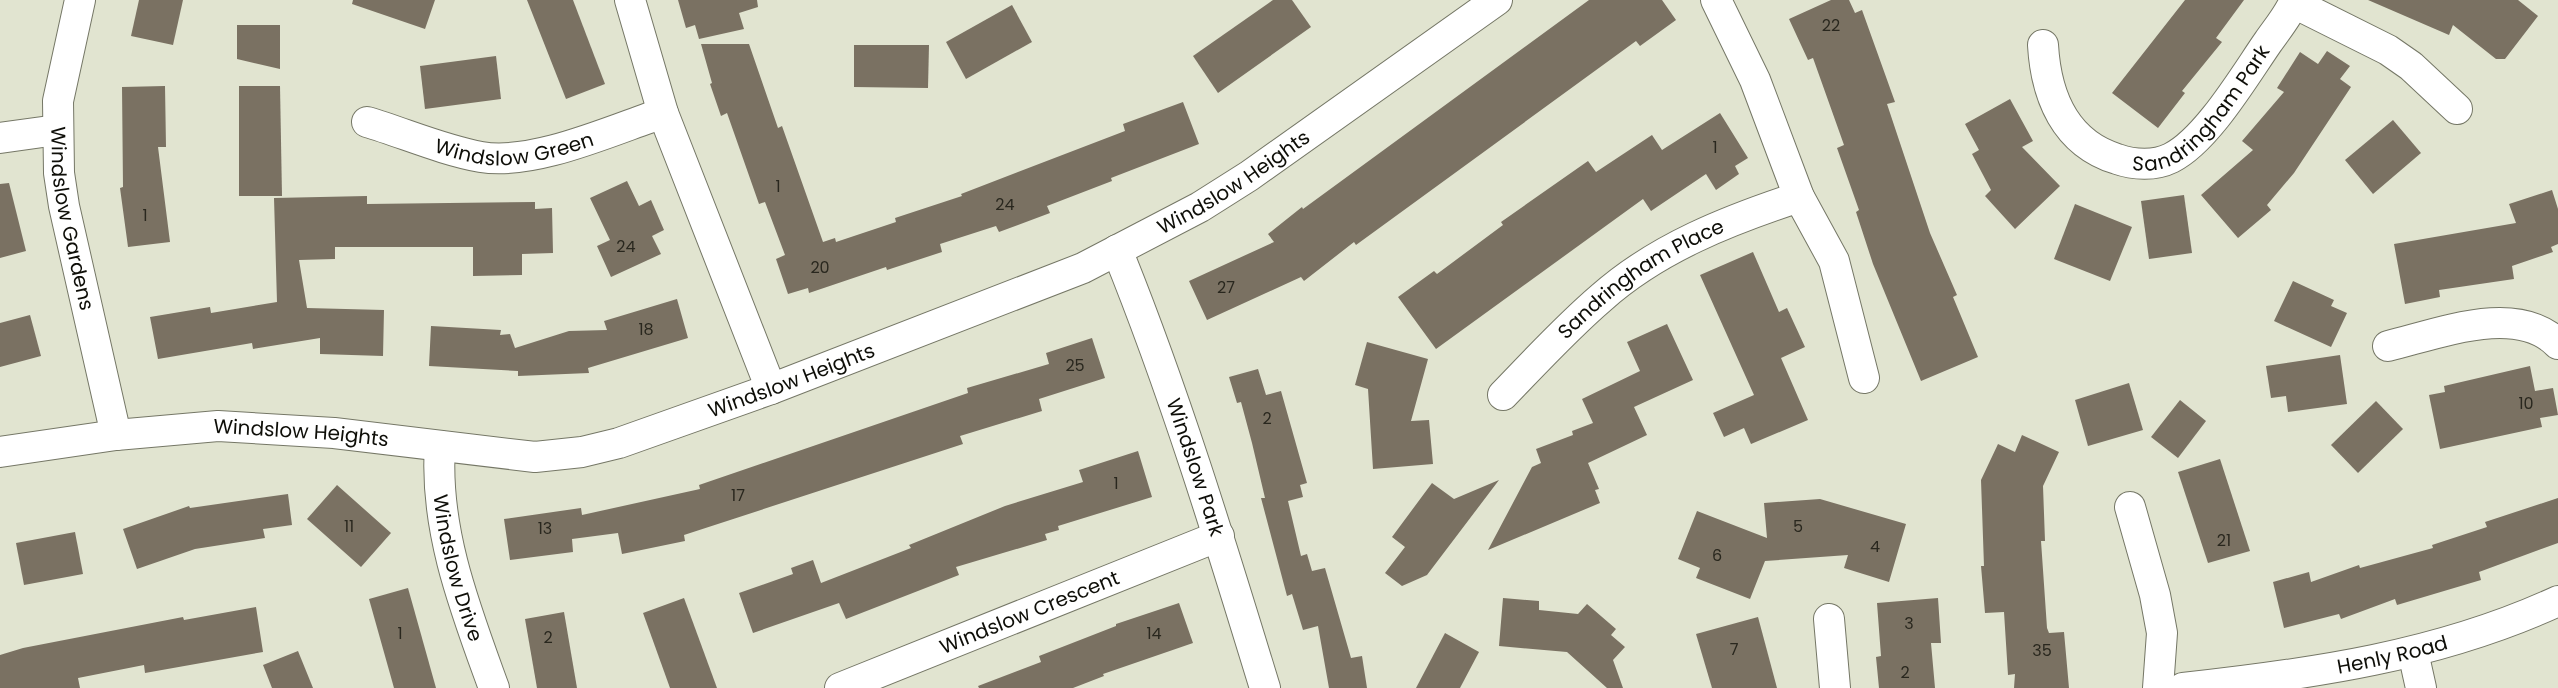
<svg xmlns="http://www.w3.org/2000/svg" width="2558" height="688" viewBox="0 0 2558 688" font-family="Poppins,sans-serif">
<rect width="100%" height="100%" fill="#e1e4d0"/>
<g fill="#7a7162">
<path d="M139,0H183L173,45L131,36Z"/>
<path d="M353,0H435L425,29L352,4Z"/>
<path d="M527,0H573L605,84L566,99Z"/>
<path d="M678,0H757L758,7L739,13L744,29L699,39L695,25L686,28Z"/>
<path d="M1273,0H1292L1311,27L1218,93L1193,56Z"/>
<path d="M1589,0H1662L1676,20L1640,46L1636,41L1356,245L1354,242L1304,281L1301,277L1207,320L1189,281L1274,242L1268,234L1302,207L1303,209Z"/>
<path d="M1831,0H1849L1855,13L1862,10L1895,102L1887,104L1930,233L1957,295L1953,297L1978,357L1921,381L1873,264L1856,212L1859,210L1837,148L1844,145L1813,58L1808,60L1789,19Z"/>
<path d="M2185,0H2244L2216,38L2222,42L2182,91L2185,93L2158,128L2112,93Z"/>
<path d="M2368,0H2518L2538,16L2505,59H2496L2453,25L2449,35Z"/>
<path d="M1012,5L1032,42L966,79L946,42Z"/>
<path d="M237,25H280V69L237,59Z"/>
<path d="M701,44H749L778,128L782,126L823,242L835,238L836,242L896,222L895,218L962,196L961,194L1125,131L1123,124L1183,102L1199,144L1111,178L1112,181L1047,206L1050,213L999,232L996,226L940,244L942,252L887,270L886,267L809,293L808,288L788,294L776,259L785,255L765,202L759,204L727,113L721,116L710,84L712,83Z"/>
<path d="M854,45H929L928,88L854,87Z"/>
<path d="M2327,51L2350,66L2340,79L2351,87L2294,173L2267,205L2271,210L2238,238L2201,195L2253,150L2242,141L2284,92L2277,88L2300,52L2318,64Z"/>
<path d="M496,56L501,99L425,109L420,66Z"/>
<path d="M165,86L166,147H158L170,242L128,247L120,188L123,187L122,87Z"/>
<path d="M239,86H280L282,196H239Z"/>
<path d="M2010,99L2033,141L2022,147L2060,186L2015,229L1985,196L1991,190L1972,154L1979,150L1965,124Z"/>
<path d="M1720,113L1748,158L1735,166L1739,174L1716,190L1706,174L1651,211L1643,199L1436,349L1398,297L1434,271L1437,274L1503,225L1501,222L1588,161L1596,172L1652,135L1662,150Z"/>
<path d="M2393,120L2421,153L2373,194L2345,160Z"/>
<path d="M627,181L639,206L651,200L664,230L652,236L661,254L611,277L597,246L610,240L590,198Z"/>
<path d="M9,183L26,251L0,258V184Z"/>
<path d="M2552,190L2558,209V244L2551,247L2553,252L2512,266L2514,279L2439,290L2440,297L2405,304L2394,244L2516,223L2509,204Z"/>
<path d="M2184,195L2192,253L2149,259L2141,201Z"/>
<path d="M367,196V204L535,202V209L552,208L553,253L522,254V275L473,276V247H335V259L299,260L307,308L384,310L383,356L320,354V338L253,349L252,343L158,359L150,317L210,307L211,313L277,302L274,198Z"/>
<path d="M2075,204L2132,227L2110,281L2054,259Z"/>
<path d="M1753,252L1779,312L1787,308L1805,347L1781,358L1808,420L1751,444L1744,428L1724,437L1713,413L1754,395L1700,275Z"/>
<path d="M2293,281L2334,300L2331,306L2347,313L2331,347L2274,321Z"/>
<path d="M677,299L688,338L588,368L589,373L518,376V371L429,366L431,326L501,330L500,335L510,334L515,348L569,331L607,330L604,321Z"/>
<path d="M30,315L41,356L0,367V323Z"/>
<path d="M1667,324L1693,380L1634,407L1647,435L1588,463L1599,489L1595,490L1600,503L1488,550L1532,467L1541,463L1536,449L1573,435L1572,431L1593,423L1582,399L1640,371L1627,342Z"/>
<path d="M1092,338L1105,378L1039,399L1042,411L960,436L963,444L684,535L685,541L622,554L618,533L572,539L573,552L510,560L504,519L581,508L582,515L700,489L699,485L968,393L967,388L1049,364L1046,353Z"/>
<path d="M1367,342L1428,359L1411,421L1429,420L1433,464L1373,469L1368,389L1355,385Z"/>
<path d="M2340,355L2347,404L2288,412L2286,396L2271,398L2266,366Z"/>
<path d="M2530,366L2535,391L2553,388L2558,415L2540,418L2542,427L2440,449L2429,395L2445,392L2444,386Z"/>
<path d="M1258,369L1266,395L1281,391L1307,483L1300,485L1303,497L1288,501L1301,556L1307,554L1312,571L1325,568L1351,658L1362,656L1367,688H1329L1318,626L1303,630L1292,594L1287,596L1261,498H1265L1252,443L1241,402L1237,403L1229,377Z"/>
<path d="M2129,383L2143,430L2088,446L2075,400Z"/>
<path d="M2180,400L2206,421L2178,458L2151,437Z"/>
<path d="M2376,401L2403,429L2358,473L2331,445Z"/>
<path d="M2022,435L2059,452L2043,486L2045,541H2041L2047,628L2049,633L2064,632L2069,688H2014L2015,674L2008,675L2004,612L1985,613L1981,566H1984L1981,480L1998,444L2015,452Z"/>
<path d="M1138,451L1152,497L1058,526L1059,530L1045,534L1047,540L956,567L959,575L846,619L839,603L753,633L739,593L793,574L791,568L813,560L821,583L911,548L909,545L1005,506L1083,482L1079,470Z"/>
<path d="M2220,459L2250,551L2208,563L2178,472Z"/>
<path d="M1499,480L1427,575L1402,586L1385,573L1405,547L1392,537L1432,483L1454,499Z"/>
<path d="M337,485L391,533L361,567L307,519Z"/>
<path d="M288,494L292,525L263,529L265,538L195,549L137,569L123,529L189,506L190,508Z"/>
<path d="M2558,498V543L2479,572L2481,580L2397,605L2395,599L2341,619L2339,614L2284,628L2273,582L2309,572L2311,582L2359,565L2360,568L2433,548L2432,545L2487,527L2485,522Z"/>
<path d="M1820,499L1906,524L1889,582L1844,568L1848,555L1765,561L1750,599L1696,578L1700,568L1678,559L1697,511L1767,538L1764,503Z"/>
<path d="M75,532L83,574L24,585L16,543Z"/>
<path d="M408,588L436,688H394L369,599Z"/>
<path d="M684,598L717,688H670L643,613Z"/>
<path d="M1503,598L1539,601V610L1578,614L1587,604L1616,629L1611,635L1625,647L1613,660L1623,688H1607L1567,652L1499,646Z"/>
<path d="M1938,598L1941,643H1931L1935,688H1879L1876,657L1881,656L1877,603Z"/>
<path d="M1179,603L1193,643L1103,674L1104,676L1073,688H979L978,686L1041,662L1039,656L1116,626V624Z"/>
<path d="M256,607L263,652L145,673L144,665L78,678L80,688H0V655L23,648L183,617L184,620Z"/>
<path d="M564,612L577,688H537L525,619Z"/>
<path d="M1758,617L1777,688H1712L1696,634Z"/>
<path d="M1445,633L1479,652L1460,688H1416Z"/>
<path d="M298,651L313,688H272L263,665Z"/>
</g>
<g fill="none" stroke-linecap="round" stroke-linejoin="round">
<g stroke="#757766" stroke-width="32">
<g id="street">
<path id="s1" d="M80,0L58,101L59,173L64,206L116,435"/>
<path d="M630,0L663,113L771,389"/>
<path d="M1716,0L1755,80L1799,197L1834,261L1864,378"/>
<path d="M2294,3L2388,50L2411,66L2457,109"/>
<path id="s2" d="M2043,45C2046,96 2065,143 2117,159C2134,165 2155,166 2171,158C2207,140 2245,75 2268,42C2277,29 2289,15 2295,0"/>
<path id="s3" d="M367,122C404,133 442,150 481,157C534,166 612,130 663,113"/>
<path d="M0,138L57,130"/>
<path id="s4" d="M1117,250C1175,393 1220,541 1265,688"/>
<path d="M2388,346C2438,334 2517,302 2558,344"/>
<path id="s5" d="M1503,395C1535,362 1566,328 1601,298C1657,248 1729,220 1799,197"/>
<path id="s6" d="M440,446C434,530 466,611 494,688"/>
<path id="s7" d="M0,452L116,435L218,426L334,433L535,457L582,452L619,443L771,389L1083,268L1200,207L1249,176L1497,0"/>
<path d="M2130,507L2155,595L2162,633L2158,688"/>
<path d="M1829,619L1835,688"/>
<path d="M2413,652L2421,688"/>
<path id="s8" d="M840,688L1219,536"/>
<path id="s9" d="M2183,688C2311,674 2439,656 2558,601"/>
</g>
</g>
<use href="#street" stroke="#fff" stroke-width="30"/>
</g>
<g text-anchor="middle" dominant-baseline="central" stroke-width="4.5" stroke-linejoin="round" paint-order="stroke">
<g font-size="16" fill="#29271e">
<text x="1831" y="25">22</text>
<text x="1715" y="147">1</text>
<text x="778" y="186">1</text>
<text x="1005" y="204">24</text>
<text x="145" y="215">1</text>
<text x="626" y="246">24</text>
<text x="820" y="267">20</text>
<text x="1226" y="287">27</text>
<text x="646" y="329">18</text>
<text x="1075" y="365">25</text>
<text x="2526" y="403">10</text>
<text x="1267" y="418">2</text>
<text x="1116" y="483">1</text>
<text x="738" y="495">17</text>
<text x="349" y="526">11</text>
<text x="1798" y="526">5</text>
<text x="545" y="528">13</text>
<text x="2224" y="540">21</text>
<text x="1875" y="546">4</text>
<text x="1717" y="555">6</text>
<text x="1909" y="623">3</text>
<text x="400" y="633">1</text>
<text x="1154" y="633">14</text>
<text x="548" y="637">2</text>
<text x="1734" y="649">7</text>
<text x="2042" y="650">35</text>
<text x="1905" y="672">2</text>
</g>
<g font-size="20" fill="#0e0e08" stroke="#eef1dd">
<text stroke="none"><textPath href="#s2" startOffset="254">Sandringham Park</textPath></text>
<text stroke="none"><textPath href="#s3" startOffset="153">Windslow Green</textPath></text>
<text stroke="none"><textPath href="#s7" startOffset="1293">Windslow Heights</textPath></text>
<text stroke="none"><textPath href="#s1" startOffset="222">Windslow Gardens</textPath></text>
<text stroke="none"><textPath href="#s5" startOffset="182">Sandringham Place</textPath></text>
<text stroke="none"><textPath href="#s7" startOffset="807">Windslow Heights</textPath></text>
<text stroke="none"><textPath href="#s7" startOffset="303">Windslow Heights</textPath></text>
<text stroke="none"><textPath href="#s4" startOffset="231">Windslow Park</textPath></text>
<text stroke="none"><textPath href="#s6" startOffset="124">Windslow Drive</textPath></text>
<text stroke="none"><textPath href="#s8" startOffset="204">Windslow Crescent</textPath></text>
<text stroke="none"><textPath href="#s9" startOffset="212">Henly Road</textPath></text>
</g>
</g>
</svg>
